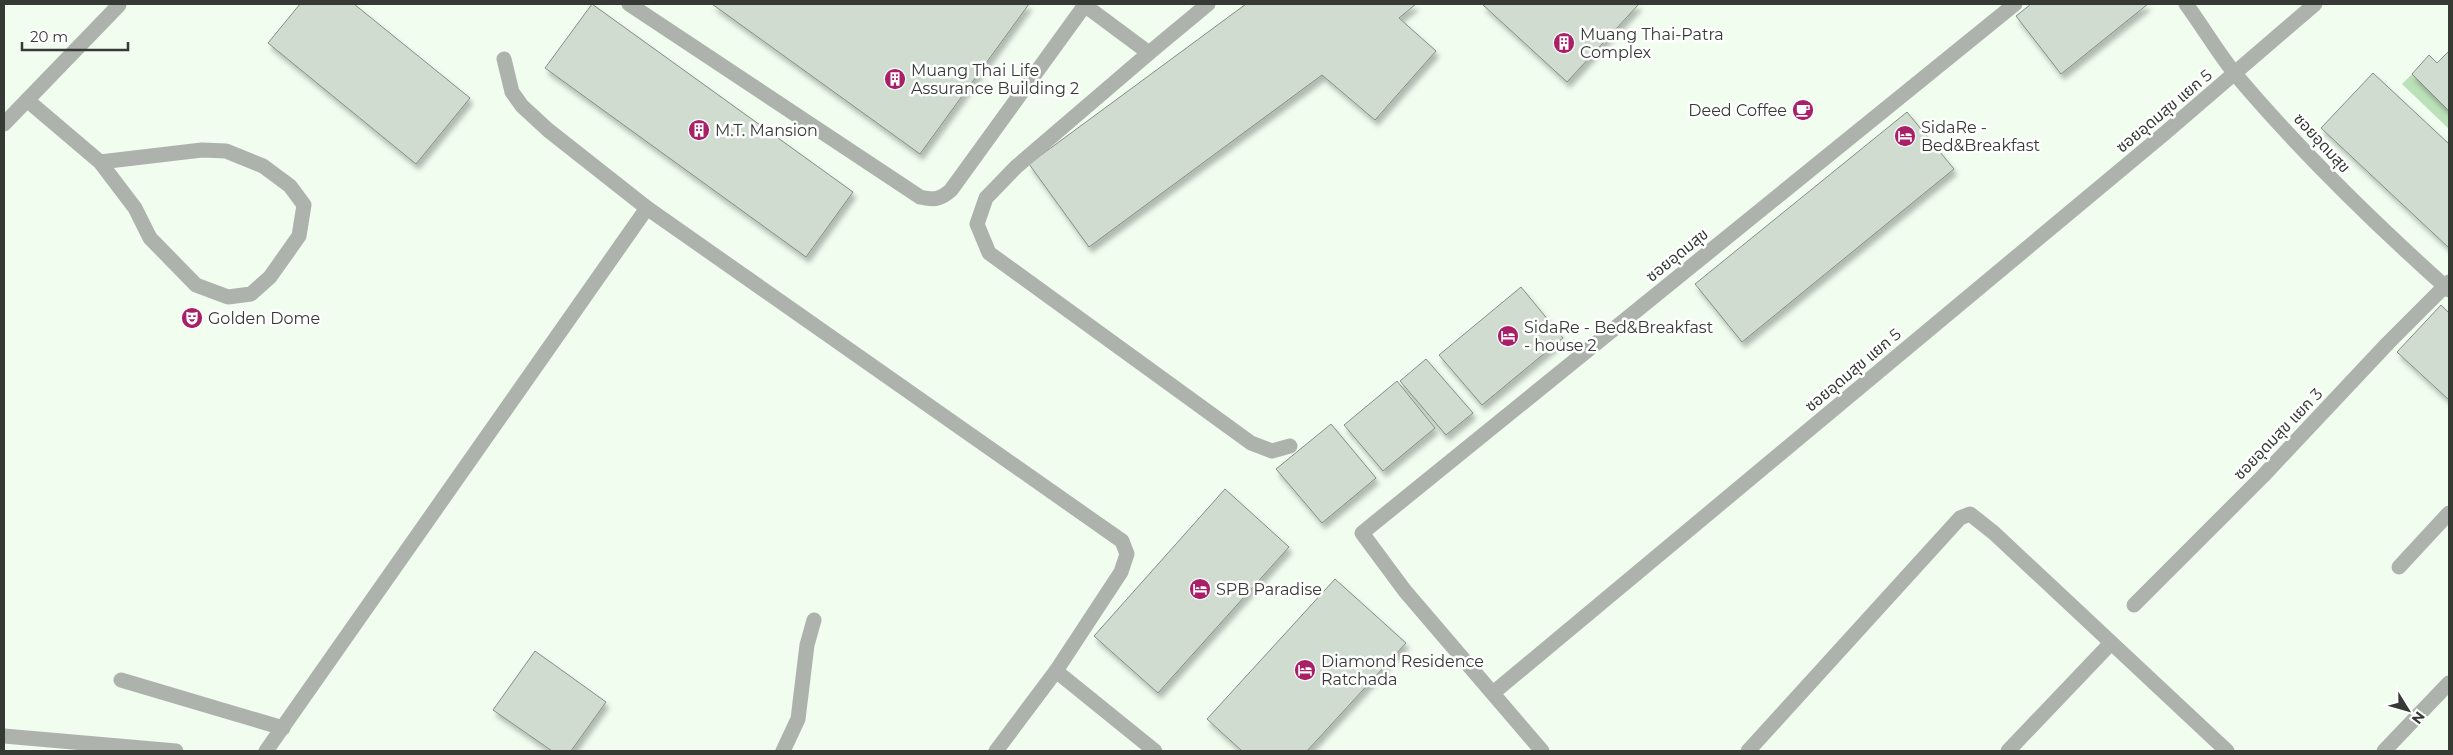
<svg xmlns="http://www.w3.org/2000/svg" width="2453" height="755" viewBox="0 0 2453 755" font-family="Montserrat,'Noto Sans Thai',sans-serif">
<defs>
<filter id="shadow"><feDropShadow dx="3" dy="5.5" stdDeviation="2.5" flood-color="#0004"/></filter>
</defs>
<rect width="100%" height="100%" fill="#f0fdef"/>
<path fill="#bbe1b9" d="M2412,74L2449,111V129L2402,84Z"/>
<g fill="#cfdccf" stroke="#838f83" filter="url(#shadow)">
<path d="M300,4H354L470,98L416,164L268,43Z"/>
<path d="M592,4L853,192L806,257L545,68Z"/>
<path d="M712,4H1029L920,154Z"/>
<path d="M1246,4H1416L1399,18L1436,51L1375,120L1322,75L1089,247L1029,164Z"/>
<path d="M1482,4H1639L1567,82Z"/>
<path d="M2031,4H2148L2061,74L2016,16Z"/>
<path d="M2449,51V111L2412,74L2429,55L2437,63Z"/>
<path d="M2373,73L2449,144V248L2321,128Z"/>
<path d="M1907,112L1954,169L1742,342L1695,284Z"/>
<path d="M1521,287L1563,338L1482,405L1439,355Z"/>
<path d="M2441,305L2449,313V400L2397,352Z"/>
<path d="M1426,359L1473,413L1446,435L1400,381Z"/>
<path d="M1397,381L1435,428L1383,471L1344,425Z"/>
<path d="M1331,424L1376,478L1322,523L1276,469Z"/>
<path d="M1225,489L1289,547L1158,693L1094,636Z"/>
<path d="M1335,579L1406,643L1307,751H1242L1207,719Z"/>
<path d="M535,651L606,702L571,751H552L493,710Z"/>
</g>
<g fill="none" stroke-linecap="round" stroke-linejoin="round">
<g stroke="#adb2ad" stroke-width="15">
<path d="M629,4L920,197C934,200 940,200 951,190L1085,5"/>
<path d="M1083,4L1149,53L1208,4"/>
<path d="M2186,4C2203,27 2218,53 2236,75C2301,152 2374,223 2449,290"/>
<path d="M1149,53L1016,167L986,198L977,224L989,253L1251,443L1272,451L1290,446"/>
<path d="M504,59L512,92L522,106L548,130L647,208L1122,541L1127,554L1121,572L1056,671L996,751"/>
<path d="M27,100L100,162L135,208L150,238L196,285L228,297L251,294L270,277L299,236L304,205L290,186L263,166L226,151L202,150L100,162"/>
<path d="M4,124L119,5"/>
<path d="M2399,567L2449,513"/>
<path d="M2134,605L2263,476L2388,343L2449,282"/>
<path d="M1056,671L1155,751"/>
<path d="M121,680L283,728"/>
<path d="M1493,693L2165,133L2315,4"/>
<path d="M4,736L176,751"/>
<path d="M266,751L647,208"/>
<path d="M783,751L798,719L807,645L814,620"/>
<path d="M1542,751L1405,591L1362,533L2015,4"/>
<path d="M1748,751L1960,518L1970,514L1994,533L2227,751"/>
<path d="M2008,751L2111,643"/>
<path d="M2384,751L2449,683"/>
</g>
</g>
<defs>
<g id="building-disc" transform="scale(1.125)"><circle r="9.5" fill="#a82068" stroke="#fff"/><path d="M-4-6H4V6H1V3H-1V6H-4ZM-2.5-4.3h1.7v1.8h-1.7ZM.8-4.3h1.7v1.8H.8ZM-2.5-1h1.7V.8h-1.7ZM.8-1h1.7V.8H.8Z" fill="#fff"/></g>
<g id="cafe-disc" transform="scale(1.125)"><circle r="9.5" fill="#a82068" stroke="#fff"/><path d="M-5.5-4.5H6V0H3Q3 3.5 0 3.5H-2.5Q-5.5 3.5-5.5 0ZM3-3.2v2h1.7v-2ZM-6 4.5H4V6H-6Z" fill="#fff"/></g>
<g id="hotel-disc" transform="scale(1.125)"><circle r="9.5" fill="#a82068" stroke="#fff"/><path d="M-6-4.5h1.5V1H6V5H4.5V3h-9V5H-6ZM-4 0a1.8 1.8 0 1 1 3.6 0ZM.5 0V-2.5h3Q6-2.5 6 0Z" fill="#fff"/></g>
<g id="theatre-disc" transform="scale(1.125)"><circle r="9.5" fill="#a82068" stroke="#fff"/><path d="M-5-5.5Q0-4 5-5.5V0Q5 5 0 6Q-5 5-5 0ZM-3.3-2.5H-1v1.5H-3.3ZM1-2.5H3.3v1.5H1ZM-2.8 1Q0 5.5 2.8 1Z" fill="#fff"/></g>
</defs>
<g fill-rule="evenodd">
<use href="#building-disc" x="1564" y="43"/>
<use href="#building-disc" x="895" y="79"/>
<use href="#cafe-disc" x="1803" y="110"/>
<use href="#building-disc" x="699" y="130"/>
<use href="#hotel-disc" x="1905" y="136"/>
<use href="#theatre-disc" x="192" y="318"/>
<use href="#hotel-disc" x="1508" y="336"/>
<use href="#hotel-disc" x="1200" y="589"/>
<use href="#hotel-disc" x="1305" y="670"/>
</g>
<g text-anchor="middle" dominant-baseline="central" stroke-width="5" stroke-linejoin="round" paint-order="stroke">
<g font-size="16" fill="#353a35" stroke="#fff" text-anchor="start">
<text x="1580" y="34">Muang Thai-Patra<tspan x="1580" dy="18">Complex</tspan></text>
<text x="911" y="70">Muang Thai Life<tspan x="911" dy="18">Assurance Building 2</tspan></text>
<text x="1787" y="110" text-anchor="end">Deed Coffee</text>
<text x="1921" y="127">SidaRe -<tspan x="1921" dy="18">Bed&amp;Breakfast</tspan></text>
<text x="715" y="130">M.T. Mansion</text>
<text x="208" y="318">Golden Dome</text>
<text x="1524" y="327">SidaRe - Bed&amp;Breakfast<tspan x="1524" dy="18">- house 2</tspan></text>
<text x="1216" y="589">SPB Paradise</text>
<text x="1321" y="661">Diamond Residence<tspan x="1321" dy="18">Ratchada</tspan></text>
</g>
<g font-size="16" fill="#353a35" stroke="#fff">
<text transform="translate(2164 111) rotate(-40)">ซอยอุดมสุข แยก 5</text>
<text transform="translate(2322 143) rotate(47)">ซอยอุดมสุข</text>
<text transform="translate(1677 255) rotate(-39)">ซอยอุดมสุข</text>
<text transform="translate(1853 370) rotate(-40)">ซอยอุดมสุข แยก 5</text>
<text transform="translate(2278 434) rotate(-46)">ซอยอุดมสุข แยก 3</text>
</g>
</g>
<rect width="2453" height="755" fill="none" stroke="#353a35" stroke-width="10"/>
<g transform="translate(2408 710) rotate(127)" stroke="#ffffff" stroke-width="4" paint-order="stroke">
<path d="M0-4L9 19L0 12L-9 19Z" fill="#353a35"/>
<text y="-8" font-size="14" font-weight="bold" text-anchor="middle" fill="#353a35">N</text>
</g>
<path d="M22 42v8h106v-8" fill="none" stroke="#353a35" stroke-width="2.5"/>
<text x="30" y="42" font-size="15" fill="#353a35" stroke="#ffffff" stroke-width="4" paint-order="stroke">20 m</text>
</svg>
